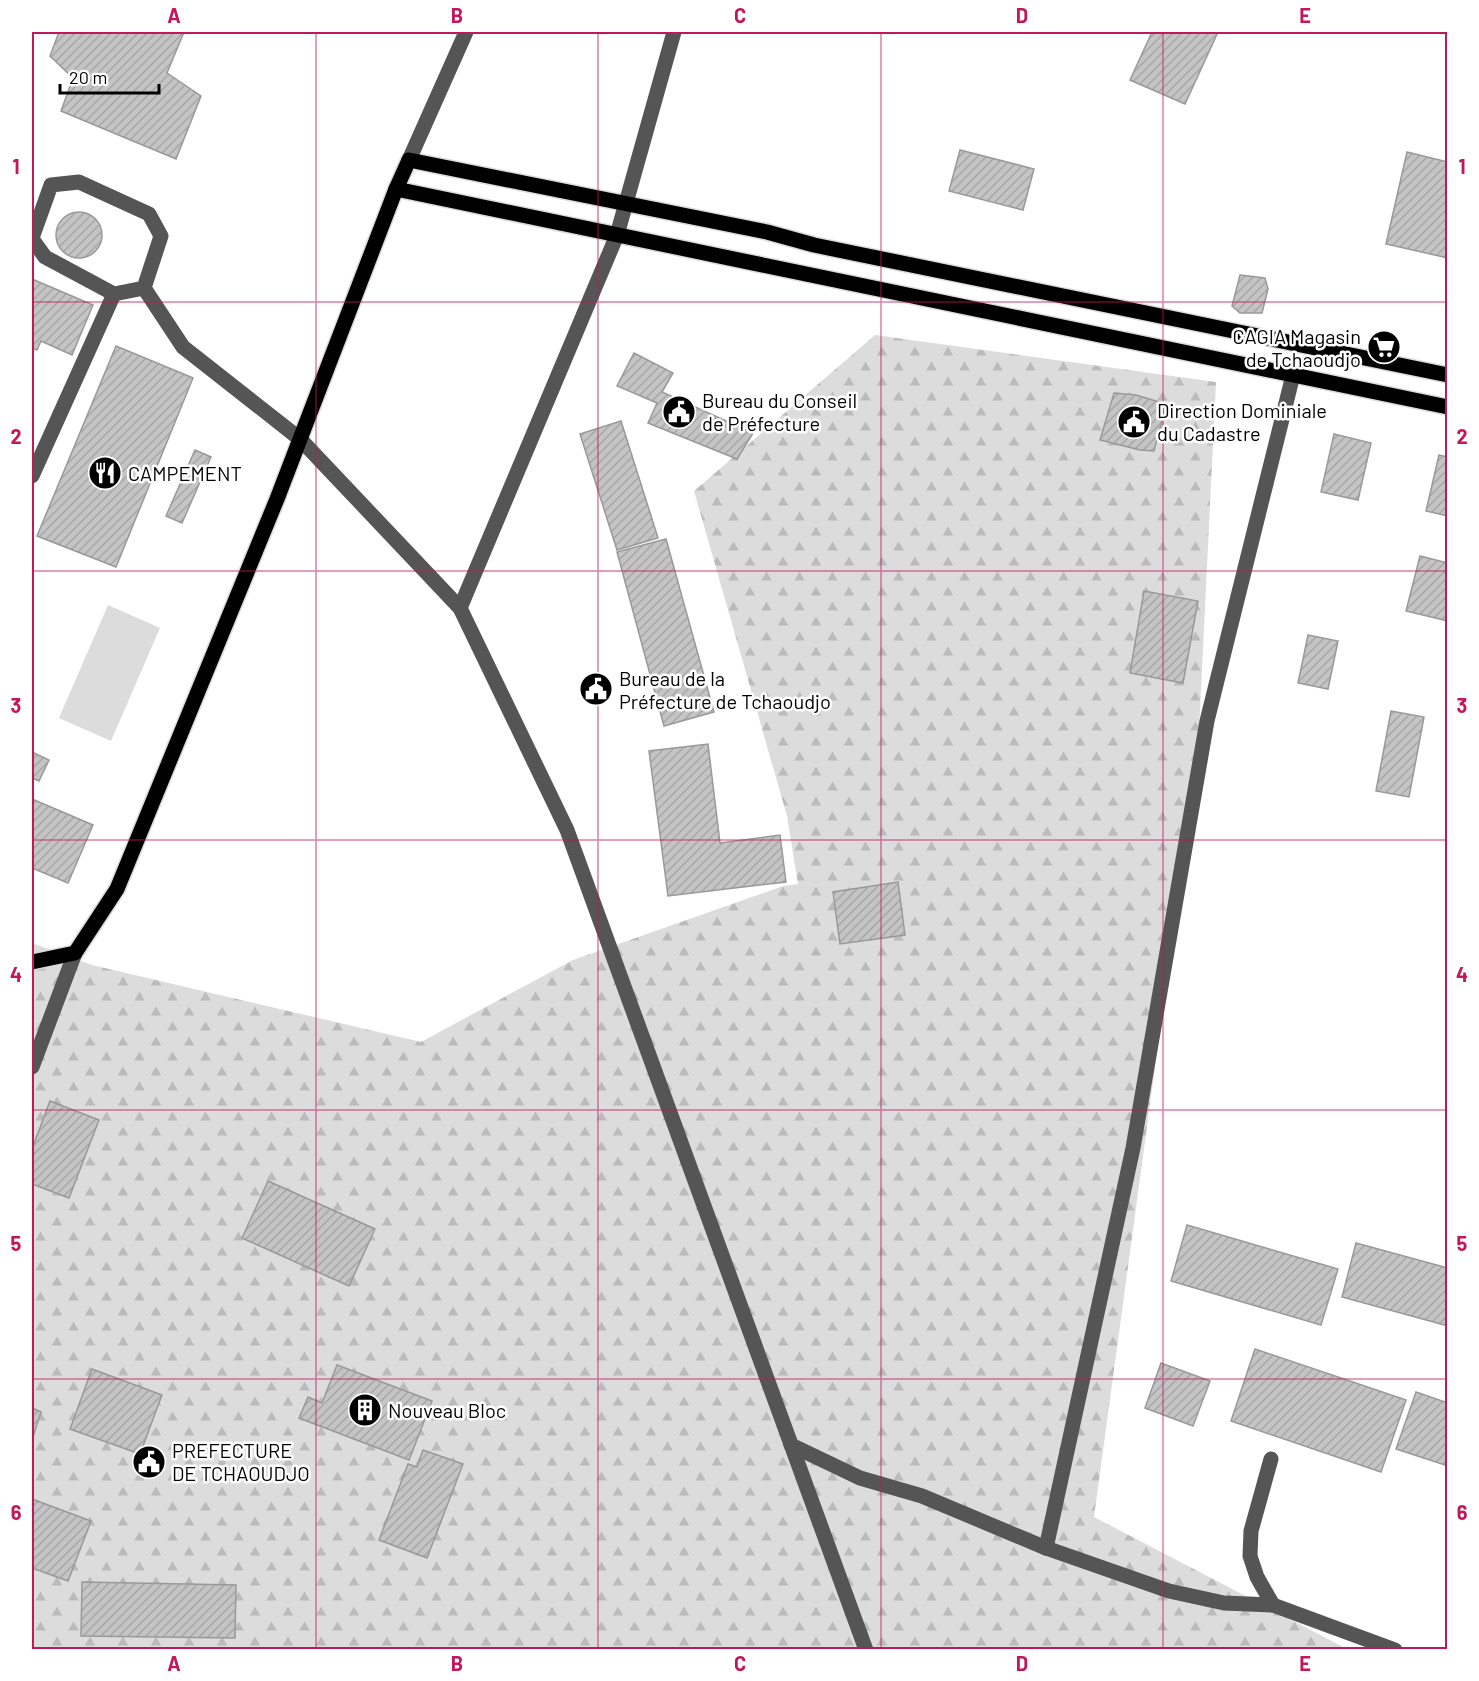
<svg xmlns="http://www.w3.org/2000/svg" width="1479" height="1681" viewBox="0 0 1479 1681" font-family="Barlow,sans-serif">
<defs>
<pattern id="forest-firs" width="22" height="20" patternUnits="userSpaceOnUse" patternTransform="scale(1.5)"><rect width="22" height="20" fill="#dcdcdc"/><path d="M5 1l3.5 6h-7zM16 11l3.5 6h-7z" fill="#bbb"/></pattern>
<pattern id="building-hatch" width="6" height="6" patternUnits="userSpaceOnUse" patternTransform="scale(1.5)"><rect width="6" height="6" fill="#c4c4c4"/><path d="M-1 1l2-2M0 6l6-6M5 7l2-2" fill="none" stroke="#a7a7a7"/></pattern>
</defs>
<rect width="100%" height="100%" fill="#fff"/>
<path fill="url(#forest-firs)" d="M875,335L1216,382L1198,751L1094,1517L1347,1649L32,1650V943L92,965L421,1042L573,960L783,886L798,884L787,816L694,491Z"/>
<path fill="#dcdcdc" d="M108,605L160,628L111,741L59,718Z"/>
<g fill="url(#building-hatch)" stroke="#999" stroke-width="1.5">
<path d="M59,32H184L167,73L201,96L176,159L61,111L73,78L50,56Z"/>
<path d="M1152,32H1218L1185,104L1130,80Z"/>
<path d="M960,150L1034,169L1023,210L949,191Z"/>
<path d="M1407,152L1448,162V258L1386,244Z"/>
<circle cx="79" cy="235" r="23"/>
<path d="M1240,275L1265,278L1268,289L1262,313H1240L1232,306Z"/>
<path d="M32,279L93,305L72,355L41,341L37,350L32,348Z"/>
<path d="M116,346L193,378L116,567L37,536Z"/>
<path d="M634,353L673,373L662,392L753,433L737,459L648,423L657,403L617,386Z"/>
<path d="M1114,393L1136,395L1166,404L1154,451L1140,450L1100,440Z"/>
<path d="M621,421L658,538L617,550L580,434Z"/>
<path d="M1334,434L1371,443L1358,500L1321,492Z"/>
<path d="M195,450L211,457L182,523L166,516Z"/>
<path d="M1439,455L1448,457V516L1426,511Z"/>
<path d="M666,539L714,712L664,726L617,552Z"/>
<path d="M1420,556L1448,563V621L1406,611Z"/>
<path d="M1144,591L1198,601L1183,683L1130,673Z"/>
<path d="M1308,635L1338,641L1328,689L1298,683Z"/>
<path d="M1391,711L1424,717L1409,797L1376,791Z"/>
<path d="M708,744L720,843L780,835L786,882L668,896L649,751Z"/>
<path d="M32,752L49,760L39,781L32,778Z"/>
<path d="M32,799L93,825L68,883L32,868Z"/>
<path d="M898,882L905,935L840,944L833,892Z"/>
<path d="M50,1101L99,1120L69,1198L32,1184V1149Z"/>
<path d="M268,1181L375,1229L349,1286L242,1238Z"/>
<path d="M1187,1225L1338,1269L1321,1325L1171,1281Z"/>
<path d="M1356,1243L1448,1268V1326L1342,1297Z"/>
<path d="M1255,1349L1406,1400L1381,1472L1231,1421Z"/>
<path d="M1161,1363L1210,1381L1193,1426L1145,1408Z"/>
<path d="M337,1365L432,1401L409,1460L299,1418L308,1397L322,1403Z"/>
<path d="M92,1369L162,1395L140,1454L70,1429Z"/>
<path d="M1416,1392L1448,1403V1466L1396,1449Z"/>
<path d="M32,1408L41,1412L32,1440Z"/>
<path d="M423,1450L463,1464L427,1558L379,1540L408,1464L417,1467Z"/>
<path d="M32,1499L91,1521L68,1581L32,1568Z"/>
<path d="M82,1582L236,1585L235,1638L81,1636Z"/>
</g>
<g fill="none" stroke-linecap="round" stroke-linejoin="round">
<g stroke="#dbdbdb" stroke-width="18">
<g id="major">
<path d="M396,189L1448,407"/>
<path d="M32,962L75,953L117,889L277,499L396,189L409,160L767,232L814,245L1448,375"/>
</g>
</g>
<g stroke="#555" stroke-width="15">
<path d="M674,32L617,235L460,608L567,830L866,1650"/>
<path d="M409,160L466,32"/>
<path d="M32,238L51,185L79,182L149,214L161,236L144,288L114,294L45,257L32,239"/>
<path d="M144,288L183,347L300,439L460,608"/>
<path d="M32,476L114,294"/>
<path d="M32,1067L75,953"/>
<path d="M791,1445L860,1478L922,1496L1046,1548L1169,1591L1224,1603L1273,1605"/>
<path d="M1271,1459L1251,1531L1250,1556L1257,1577L1273,1605L1395,1650"/>
<path d="M1046,1548L1133,1148L1207,721L1293,375"/>
</g>
<use href="#major" stroke="#000" stroke-width="15"/>
</g>
<path fill="none" stroke="#c2185b" stroke-width="1.5" stroke-opacity="0.55" d="M316,32V1650M598,32V1650M881,32V1650M1163,32V1650M32,302H1448M32,571H1448M32,840H1448M32,1110H1448M32,1379H1448"/>
<defs>
<g id="supermarket-disc" transform="scale(1.725)"><circle r="9.5" fill="#000" stroke="#fff"/><path d="M-6-5.5h2.5l.6 2H6L4.5 2H-2.5L-4.4-4H-6ZM-1.5 3.2a1.3 1.3 0 1 0 .1 0ZM3 3.2a1.3 1.3 0 1 0 .1 0Z" fill="#fff"/></g>
<g id="civic-disc" transform="scale(1.725)"><circle r="9.5" fill="#000" stroke="#fff"/><path d="M-.6-6.5H3V-4.5H.6V-3L4-1V1h2V6H-6V1h2V-1L-.6-3ZM-1.2 2.5V6h2.4V2.5Z" fill="#fff"/></g>
<g id="restaurant-disc" transform="scale(1.725)"><circle r="9.5" fill="#000" stroke="#fff"/><path d="M-5-6h1v4h1v-4h1v4h1v-4h1v5L-1.5 .5V6h-2V.5L-5-1ZM5-6V6H3V1.5H1.5Q1.5-4 5-6Z" fill="#fff"/></g>
<g id="building-disc" transform="scale(1.725)"><circle r="9.5" fill="#000" stroke="#fff"/><path d="M-4-6H4V6H1V3H-1V6H-4ZM-2.5-4.3h1.7v1.8h-1.7ZM.8-4.3h1.7v1.8H.8ZM-2.5-1h1.7V.8h-1.7ZM.8-1h1.7V.8H.8Z" fill="#fff"/></g>
</defs>
<g fill-rule="evenodd">
<use href="#supermarket-disc" x="1384" y="347"/>
<use href="#civic-disc" x="679" y="412"/>
<use href="#civic-disc" x="1134" y="422"/>
<use href="#restaurant-disc" x="105" y="473"/>
<use href="#civic-disc" x="596" y="689"/>
<use href="#building-disc" x="365" y="1410"/>
<use href="#civic-disc" x="149" y="1462"/>
</g>
<g text-anchor="middle" dominant-baseline="central" stroke-width="5" stroke-linejoin="round" paint-order="stroke">
<g font-size="20" fill="#000" stroke="#fff" text-anchor="start">
<text x="1361" y="336" text-anchor="end">CAGIA Magasin<tspan x="1361" dy="23">de Tchaoudjo</tspan></text>
<text x="702" y="400">Bureau du Conseil<tspan x="702" dy="23">de Préfecture</tspan></text>
<text x="1157" y="410">Direction Dominiale<tspan x="1157" dy="23">du Cadastre</tspan></text>
<text x="128" y="473">CAMPEMENT</text>
<text x="619" y="678">Bureau de la<tspan x="619" dy="23">Préfecture de Tchaoudjo</tspan></text>
<text x="388" y="1410">Nouveau Bloc</text>
<text x="172" y="1450">PREFECTURE<tspan x="172" dy="23">DE TCHAOUDJO</tspan></text>
</g>
</g>
<rect width="1479" height="1681" fill="none" stroke="#ffffff" stroke-width="66"/>
<path d="M60 84v9h99v-9" fill="none" stroke="#000000" stroke-width="3"/>
<text x="69" y="84" font-size="18" fill="#000000" stroke="#ffffff" stroke-width="4.5" paint-order="stroke">20 m</text>
<rect x="33" y="33" width="1413" height="1615" fill="none" stroke="#c2185b" stroke-width="2"/>
<g font-size="20" text-anchor="middle" font-weight="bold" fill="#c2185b">
<text x="174" y="23">A</text>
<text x="457" y="23">B</text>
<text x="740" y="23">C</text>
<text x="1022" y="23">D</text>
<text x="1305" y="23">E</text>
<text x="16" y="174">1</text>
<text x="1462" y="174">1</text>
<text x="16" y="444">2</text>
<text x="1462" y="444">2</text>
<text x="16" y="713">3</text>
<text x="1462" y="713">3</text>
<text x="16" y="982">4</text>
<text x="1462" y="982">4</text>
<text x="16" y="1251">5</text>
<text x="1462" y="1251">5</text>
<text x="16" y="1520">6</text>
<text x="1462" y="1520">6</text>
<text x="174" y="1671">A</text>
<text x="457" y="1671">B</text>
<text x="740" y="1671">C</text>
<text x="1022" y="1671">D</text>
<text x="1305" y="1671">E</text>
</g>
</svg>
